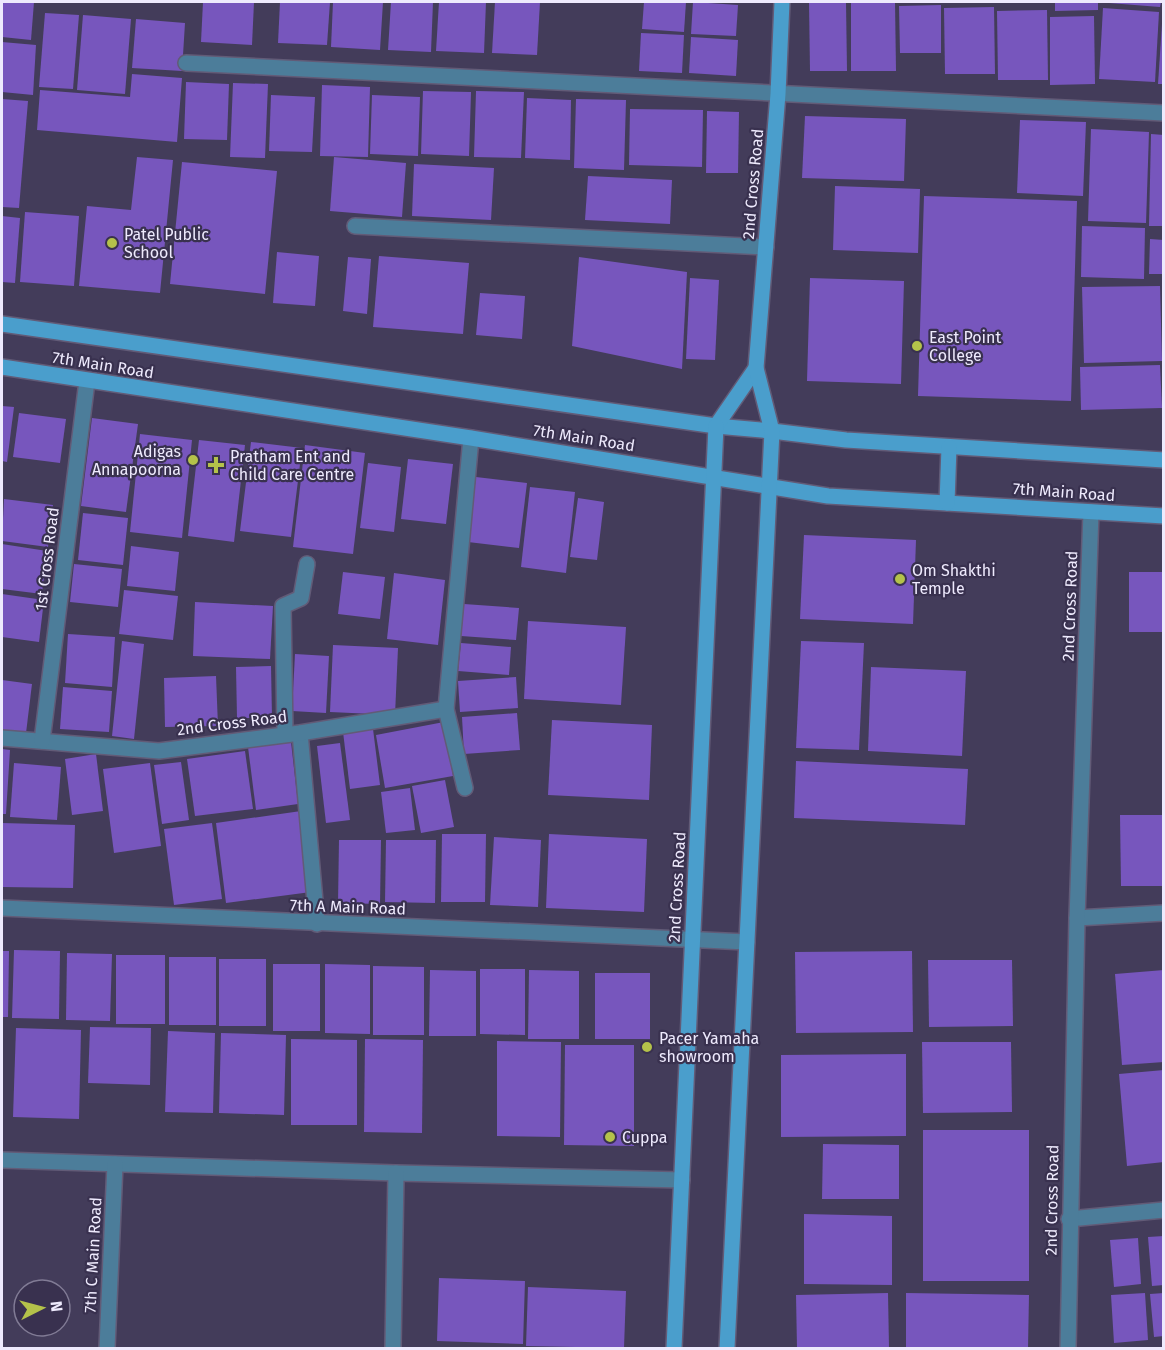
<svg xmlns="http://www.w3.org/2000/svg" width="1165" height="1350" viewBox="0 0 1165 1350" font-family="'Fira Sans',sans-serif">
<rect width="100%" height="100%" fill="#433c5a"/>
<g fill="#7756bd">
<path d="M2,2H34L31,40L2,37Z"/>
<path d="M203,2H254L252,45L201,42Z"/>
<path d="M280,2H330L327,45L278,43Z"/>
<path d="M333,2H383L380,50L331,47Z"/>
<path d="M391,2H433L431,52L388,50Z"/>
<path d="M439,2H486L484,53L436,51Z"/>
<path d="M495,2H540L537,55L492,53Z"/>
<path d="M644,2H686L684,32L642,29Z"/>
<path d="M693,2L738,5L736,36L691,34Z"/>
<path d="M809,2H846L847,71H810Z"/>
<path d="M851,2H895L896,71H851Z"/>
<path d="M1055,2H1098V10L1055,11Z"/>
<path d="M1109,2H1161L1160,7L1109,3Z"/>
<path d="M941,5V53H900L899,6Z"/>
<path d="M994,7L995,74H945L944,8Z"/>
<path d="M1103,8L1159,12L1155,82L1099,79Z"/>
<path d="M1047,10L1048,80H998L997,11Z"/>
<path d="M45,13L79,15L73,89L39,87Z"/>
<path d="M83,15L131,19L125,94L77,90Z"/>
<path d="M1094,16L1095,84L1050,85V17Z"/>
<path d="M136,19L185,23L182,71L132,68Z"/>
<path d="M1162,24H1164V84H1158Z"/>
<path d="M641,33L684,35L682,73L639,71Z"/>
<path d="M691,37L738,40L736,76L689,73Z"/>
<path d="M2,42L36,45L33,95L2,92Z"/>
<path d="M132,74L182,78L177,142L37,130L40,90L130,97Z"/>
<path d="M186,82L229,84L227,140L184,139Z"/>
<path d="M233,83L268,84L265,158L230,157Z"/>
<path d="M322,85L370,87L368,157L320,156Z"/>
<path d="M423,91L471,92L469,156L421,154Z"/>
<path d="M476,91L524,92L521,158L474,157Z"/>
<path d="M271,95L315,97L312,152L269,151Z"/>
<path d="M372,95L420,97L418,156L370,154Z"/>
<path d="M527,98L571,100L570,160L525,158Z"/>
<path d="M2,99L28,101L19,208L2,207Z"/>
<path d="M576,99L626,100L624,170L574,168Z"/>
<path d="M630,109L703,110L702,167L629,165Z"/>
<path d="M707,111L739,112L738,173H706Z"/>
<path d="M805,116L906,119L904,181L802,178Z"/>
<path d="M1020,120L1086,122L1083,196L1017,193Z"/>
<path d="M1091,129L1149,132L1146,223L1088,221Z"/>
<path d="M1151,134L1164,135V226H1149Z"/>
<path d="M137,157L173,160L160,293L79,286L87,206L131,210Z"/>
<path d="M334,157L406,163L402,217L330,211Z"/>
<path d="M182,162L277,171L265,294L170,284Z"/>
<path d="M414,164L494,168L491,220L412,216Z"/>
<path d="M588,176L672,180L670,224L585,220Z"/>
<path d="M835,186L920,189L918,253L833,250Z"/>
<path d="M924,196L1077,201L1071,401L918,396Z"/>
<path d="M25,212L79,216L74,286L20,282Z"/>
<path d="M2,216L20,218L15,283L2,282Z"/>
<path d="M1082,226L1145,228L1144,279L1081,277Z"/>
<path d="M1150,239L1164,240V274H1149Z"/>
<path d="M277,252L319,256L315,306L273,303Z"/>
<path d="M379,256L469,263L463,334L373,327Z"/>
<path d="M348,257L371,259L367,314L343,311Z"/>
<path d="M579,257L687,272L682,369L572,346Z"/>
<path d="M690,278L719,280L715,360L686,359Z"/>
<path d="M810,278L904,281L901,384L807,381Z"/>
<path d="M1160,286L1162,361L1084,363L1082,287Z"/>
<path d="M480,293L525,296L522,339L476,335Z"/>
<path d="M1160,365L1162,408L1081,410L1080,367Z"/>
<path d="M2,406L14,407L7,462L2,461Z"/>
<path d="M19,413L66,419L60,463L13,457Z"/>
<path d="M92,418L138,424L126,512L81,506Z"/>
<path d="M140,434L192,440L182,538L130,532Z"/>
<path d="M199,440L245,445L234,542L188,536Z"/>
<path d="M251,442L302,448L291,537L240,531Z"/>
<path d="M305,445L365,453L353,554L293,547Z"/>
<path d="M408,459L453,464L446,524L401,519Z"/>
<path d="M368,463L401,467L394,532L360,528Z"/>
<path d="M476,477L527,483L519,548L468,542Z"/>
<path d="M530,487L575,492L566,573L521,567Z"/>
<path d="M578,498L604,502L597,560L570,557Z"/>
<path d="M4,499L53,505L48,547L2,541Z"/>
<path d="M83,513L128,518L123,565L78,560Z"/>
<path d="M804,535L916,540L913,624L800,619Z"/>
<path d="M2,544L47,551L42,594L2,589Z"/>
<path d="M131,546L179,552L175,591L127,586Z"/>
<path d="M74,564L122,569L118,607L70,602Z"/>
<path d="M343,572L385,577L380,619L338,614Z"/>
<rect x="1129" y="572" width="35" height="60"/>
<path d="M394,573L445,580L438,645L387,639Z"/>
<path d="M124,590L178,596L173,640L119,634Z"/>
<path d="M2,594L44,600L39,642L2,637Z"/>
<path d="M195,602L273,606L270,659L193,656Z"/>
<path d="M464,604L519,608L516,640L461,636Z"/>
<path d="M528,621L626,627L621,705L524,699Z"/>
<path d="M68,634L115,637L112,687L65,683Z"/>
<path d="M122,641L144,644L134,739L112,736Z"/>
<path d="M801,641L864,643L859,750L796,748Z"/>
<path d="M461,643L511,647L509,675L458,671Z"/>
<path d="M333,645L398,648L395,715L330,712Z"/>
<path d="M295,654L329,656L326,713L292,711Z"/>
<path d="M271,666L272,718H237L236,667Z"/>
<path d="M871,667L966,671L962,756L868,751Z"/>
<path d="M216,676L218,726L165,727L164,678Z"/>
<path d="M516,677L518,708L460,712L458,681Z"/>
<path d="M2,680L32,684L26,733L2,730Z"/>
<path d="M63,687L112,691L109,732L60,729Z"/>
<path d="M517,713L520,750L464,754L462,717Z"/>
<path d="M552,720L652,725L649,800L548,795Z"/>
<path d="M444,722L453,776L385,788L376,735Z"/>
<path d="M373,729L380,785L350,789L343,732Z"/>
<path d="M291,742L298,804L256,810L248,747Z"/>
<path d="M340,743L350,820L326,823L317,746Z"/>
<path d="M2,749L10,750L6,814H2Z"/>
<path d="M245,751L253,809L195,816L187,759Z"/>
<path d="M96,754L103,811L72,815L65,759Z"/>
<path d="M796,761L968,769L965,825L794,818Z"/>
<path d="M181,762L189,820L162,824L154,765Z"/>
<path d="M14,763L61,767L57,820L10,817Z"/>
<path d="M150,763L161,846L114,853L103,769Z"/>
<path d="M445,780L454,827L421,833L412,786Z"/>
<path d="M410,788L415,830L386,833L381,792Z"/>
<path d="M301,811L311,892L226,903L216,823Z"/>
<path d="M1120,815H1164V886H1121Z"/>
<path d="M2,823L75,825L73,888L2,887Z"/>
<path d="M212,823L222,899L174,905L164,829Z"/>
<path d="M442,834H486L485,902H441Z"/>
<path d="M549,834L647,839L644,912L546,908Z"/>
<path d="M494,837L541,840L538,907L490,905Z"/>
<path d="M339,840H381L380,904L338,903Z"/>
<path d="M386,840H436L435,903L385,902Z"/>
<path d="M14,950L60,951L59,1019L12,1018Z"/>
<path d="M2,951H9L8,1017H2Z"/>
<path d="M912,951L913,1032L796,1033L795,952Z"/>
<path d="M67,953L112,954L110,1021L66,1020Z"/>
<rect x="116" y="955" width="49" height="69"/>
<rect x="169" y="957" width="47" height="68"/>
<rect x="219" y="959" width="47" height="67"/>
<path d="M928,960H1012L1013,1026L929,1027Z"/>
<rect x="273" y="964" width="47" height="67"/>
<path d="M325,964L370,965V1034L325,1033Z"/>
<path d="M373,966L424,967V1035H373Z"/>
<path d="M480,969H525V1035L480,1034Z"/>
<path d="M430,970L476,971V1036H429Z"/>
<path d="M529,970L579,971V1039H528Z"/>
<path d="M1164,970V1062L1122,1065L1115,974Z"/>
<rect x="595" y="973" width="55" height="66"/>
<path d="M90,1027L151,1028L150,1085L88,1083Z"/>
<path d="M16,1028L81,1030L79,1119L13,1117Z"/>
<path d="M168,1031L215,1033L213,1113L165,1112Z"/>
<path d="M221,1033L286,1035L284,1115L219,1113Z"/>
<path d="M291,1039L357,1040V1125H291Z"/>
<path d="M365,1039L423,1040L422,1133L364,1132Z"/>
<path d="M497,1041L561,1042L560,1137L497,1136Z"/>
<path d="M922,1042H1011L1012,1112L923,1113Z"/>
<path d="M565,1045H634V1146L564,1145Z"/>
<path d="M906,1054V1136L781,1137V1055Z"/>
<path d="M1164,1070V1162L1127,1166L1119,1074Z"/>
<rect x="923" y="1130" width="106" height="151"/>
<path d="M823,1144L899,1145V1199H822Z"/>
<path d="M804,1214L892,1216V1285L804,1284Z"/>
<path d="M1164,1236V1285L1152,1286L1148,1237Z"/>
<path d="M1138,1238L1141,1284L1114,1287L1110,1240Z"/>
<path d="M439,1278L525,1281L523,1344L437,1341Z"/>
<path d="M528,1287L626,1291L624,1348L526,1346Z"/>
<path d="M888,1293L889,1348H797L796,1295Z"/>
<path d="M906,1293L1029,1295L1028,1348H906Z"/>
<path d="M1145,1293L1148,1340L1114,1343L1111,1295Z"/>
<path d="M1164,1293V1336L1154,1337L1150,1294Z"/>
</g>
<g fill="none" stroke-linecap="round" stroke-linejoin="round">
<g stroke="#625b77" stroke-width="18">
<g id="street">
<path d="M186,63L1164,113"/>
<path d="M355,226L766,247"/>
<path d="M300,733L317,924"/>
<path d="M285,734L283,606L301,598L307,564"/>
<path d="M2,738L159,751L300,733L446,709"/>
<path d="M42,741L87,381"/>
<path d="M465,788L446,709L471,438"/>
<path d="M2,908L747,942"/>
<path d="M1077,918L1164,913"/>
<path d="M2,1160L396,1173L682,1180"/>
<path d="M1069,1219L1164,1210"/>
<path d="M393,1347L396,1173"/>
<path d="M107,1348L115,1164"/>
<path d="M1068,1348L1077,918L1091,512"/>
</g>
</g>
<g stroke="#625b77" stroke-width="18">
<g id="secondary">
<path d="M2,324L716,426L772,431L846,440L1164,460"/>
<path d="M2,367L471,438L828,496L1164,516"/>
<path d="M716,426L756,368"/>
<path d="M947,503L949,447"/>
<path d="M674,1348L716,426"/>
<path d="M727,1348L772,431L756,368L778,94L782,2"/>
</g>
</g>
<use href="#street" stroke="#4c7d9a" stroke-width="15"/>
<use href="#secondary" stroke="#4a9ecc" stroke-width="15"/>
</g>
<g fill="#b4c24a" stroke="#39314f" stroke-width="2">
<circle cx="112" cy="243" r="6"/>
<circle cx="917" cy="346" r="6"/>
<circle cx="193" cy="460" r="6"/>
<path d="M213 456h6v6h6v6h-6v6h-6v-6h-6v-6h6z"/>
<circle cx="900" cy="579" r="6"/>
<circle cx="647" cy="1047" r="6"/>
<circle cx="610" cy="1137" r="6"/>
</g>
<g text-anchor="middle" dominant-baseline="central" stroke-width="4.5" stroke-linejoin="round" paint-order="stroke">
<g font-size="16" fill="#eeeafd" stroke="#39314f">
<text transform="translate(753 184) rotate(-85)">2nd Cross Road</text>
<text transform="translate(103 365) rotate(9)">7th Main Road</text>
<text transform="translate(584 438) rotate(9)">7th Main Road</text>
<text transform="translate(1064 492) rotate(4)">7th Main Road</text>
<text transform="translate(47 559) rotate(-83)">1st Cross Road</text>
<text transform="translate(1070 606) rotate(-88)">2nd Cross Road</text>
<text transform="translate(232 723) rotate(-7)">2nd Cross Road</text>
<text transform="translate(677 887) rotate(-87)">2nd Cross Road</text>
<text transform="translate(348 907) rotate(2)">7th A Main Road</text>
<text transform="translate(1052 1200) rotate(-89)">2nd Cross Road</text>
<text transform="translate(93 1255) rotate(-87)">7th C Main Road</text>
</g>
<g font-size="16" fill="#eeeafd" stroke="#39314f" text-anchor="start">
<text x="124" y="234">Patel Public<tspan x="124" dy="18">School</tspan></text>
<text x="929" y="337">East Point<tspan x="929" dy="18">College</tspan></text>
<text x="181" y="451" text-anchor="end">Adigas<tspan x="181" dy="18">Annapoorna</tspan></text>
<text x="230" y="456">Pratham Ent and<tspan x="230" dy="18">Child Care Centre</tspan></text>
<text x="912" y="570">Om Shakthi<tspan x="912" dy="18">Temple</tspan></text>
<text x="659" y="1038">Pacer Yamaha<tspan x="659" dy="18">showroom</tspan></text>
<text x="622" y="1137">Cuppa</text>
</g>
</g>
<rect width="1165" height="1350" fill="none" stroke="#eeeafd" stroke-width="6"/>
<g transform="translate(42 1308) rotate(84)"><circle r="28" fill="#39314f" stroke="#817b95" stroke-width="1.5"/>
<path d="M0-4.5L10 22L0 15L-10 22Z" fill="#b4c24a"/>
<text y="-9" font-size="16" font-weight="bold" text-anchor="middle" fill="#eeeafd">N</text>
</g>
</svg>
